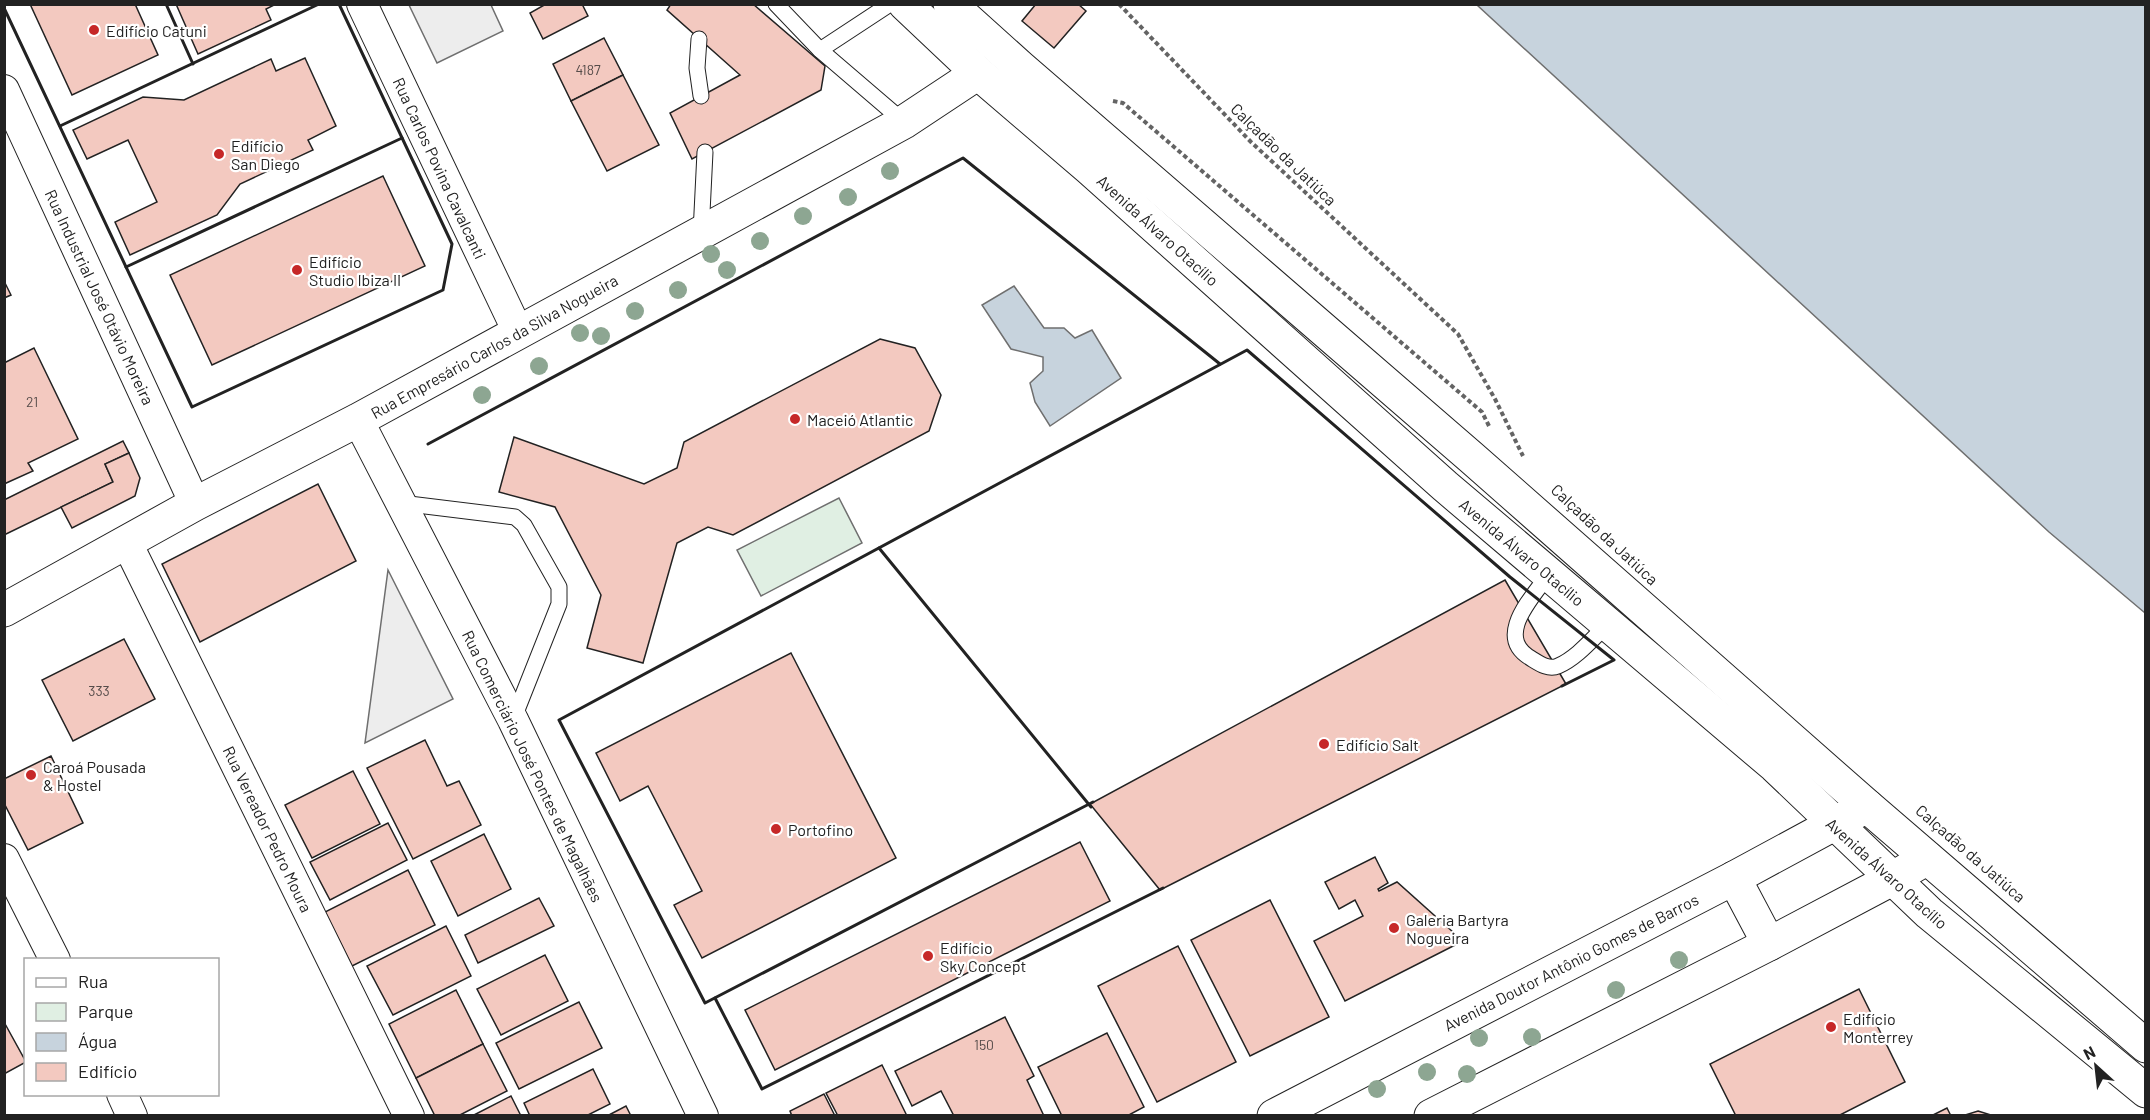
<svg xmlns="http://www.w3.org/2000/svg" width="2150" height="1120" viewBox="0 0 2150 1120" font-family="Barlow,sans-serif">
<rect width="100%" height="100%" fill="#fff"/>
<path fill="#e0efe3" stroke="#6f6f6f" stroke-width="1.5" d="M839,498L862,543L761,596L737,550Z"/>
<g fill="#ededed" stroke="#6f6f6f" stroke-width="1.5">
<path d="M409,5H491L503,31L437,63Z"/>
<path d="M388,570L453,699L365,743Z"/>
</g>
<g fill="#c7d3dd" stroke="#6f6f6f" stroke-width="1.5">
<path d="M1477,5H2145V613L2049,532Z"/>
<path d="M1014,286L1044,328H1064L1075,338L1092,330L1121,378L1050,426L1035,402L1030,383L1043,371V357L1011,349L982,305Z"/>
</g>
<g fill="#f3c9c0" stroke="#222" stroke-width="1.5">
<path d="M30,4H135L158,55L72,95Z"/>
<path d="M176,4H276L266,9L271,20L198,54Z"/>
<path d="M546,4H582L588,16L543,39L530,13Z"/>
<path d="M671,4H753L825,66L821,90L692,159L670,113L740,75L667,10Z"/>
<path d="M1036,4H1078L1086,11L1054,48L1022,21Z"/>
<path d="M604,38L623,75L571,101L553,64Z"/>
<path d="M305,58L336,126L308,140L313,150L240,184L217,215L130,255L115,222L157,202L128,140L87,159L73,130L143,97L184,100L271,59L276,71Z"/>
<path d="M623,75L659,145L607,171L571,101Z"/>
<path d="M383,176L425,266L212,365L170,275Z"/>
<path d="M4,281L11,295L4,298Z"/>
<path d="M880,339L915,348L941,395L929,431L733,535L708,527L677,543L643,663L587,648L601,595L555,507L499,492L514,437L644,484L677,468L684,442Z"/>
<path d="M34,348L78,439L28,463L33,471L4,484V363Z"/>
<path d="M123,441L129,453L105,464L113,482L4,535V500Z"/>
<path d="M129,453L140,478L135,496L72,528L61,507L113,482L105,464Z"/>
<path d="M318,484L356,561L200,642L162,564Z"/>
<path d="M1505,580L1566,684L1160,890L1090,804Z"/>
<path d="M124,639L155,699L73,741L42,680Z"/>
<path d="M791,653L896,858L702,958L674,905L702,891L648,786L620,801L596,753Z"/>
<path d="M425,740L447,786L459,781L481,825L413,859L367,768Z"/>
<path d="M51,756L83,823L28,850L4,803V779Z"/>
<path d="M353,771L380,824L312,858L285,805Z"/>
<path d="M388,823L407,860L330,900L310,862Z"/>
<path d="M484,834L511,889L458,916L431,861Z"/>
<path d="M1080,842L1110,901L775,1070L745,1010Z"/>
<path d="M1375,857L1388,883L1378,889L1379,891L1397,882L1463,941L1345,1001L1314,941L1363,916L1355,900L1339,909L1325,882Z"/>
<path d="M408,870L435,925L352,966L325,912Z"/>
<path d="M539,898L554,926L478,963L465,935Z"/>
<path d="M1270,900L1329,1017L1250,1056L1191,940Z"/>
<path d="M446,926L471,976L393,1015L367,966Z"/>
<path d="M1178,946L1236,1062L1157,1102L1098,986Z"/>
<path d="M545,955L568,1001L501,1035L477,989Z"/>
<path d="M1859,989L1905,1082L1838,1116H1736L1710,1064Z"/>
<path d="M456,990L483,1044L416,1078L389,1024Z"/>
<path d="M579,1002L602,1048L519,1089L496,1043Z"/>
<path d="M1005,1017L1034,1076L1027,1080L1044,1116H954L941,1091L912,1106L895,1071Z"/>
<path d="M4,1022L26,1062L4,1074Z"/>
<path d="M1107,1033L1144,1107L1127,1116H1062L1038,1067Z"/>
<path d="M483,1044L507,1091L458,1116H435L416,1078Z"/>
<path d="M882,1065L907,1116H838L826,1093Z"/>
<path d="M593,1069L610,1104L586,1116H530L524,1103Z"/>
<path d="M824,1094L835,1116H792L790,1111Z"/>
<path d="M511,1096L521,1116H472Z"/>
<path d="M626,1106L631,1116H607Z"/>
<path d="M1947,1108L1951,1116H1931Z"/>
<path d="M1978,1111L1994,1116H1962Z"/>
</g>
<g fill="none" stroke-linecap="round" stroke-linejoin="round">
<g stroke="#222" stroke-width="17">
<g id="service">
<path d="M776,4L820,50L904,122"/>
<path d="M699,39L697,68L701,96"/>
<path d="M820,50L890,4"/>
<path d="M701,233L705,152"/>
<path d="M401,503L515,517L524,525L559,587V604L513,720"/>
<path d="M1549,574C1532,598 1493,637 1532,659C1540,664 1549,670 1558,666C1577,658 1593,638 1608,624"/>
</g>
</g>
<g stroke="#222" stroke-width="32">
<g id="minor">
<path d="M362,4L518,332"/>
<path d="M4,90L195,504"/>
<path d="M358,420L513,720L703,1116"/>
<path d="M127,543L409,1116"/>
<path d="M4,859L55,960"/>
<path d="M122,1094L132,1116"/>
</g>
</g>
<g stroke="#222" stroke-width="35">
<path id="tertiary" d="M4,610L195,504L358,420L904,122L978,73"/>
</g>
<g stroke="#222" stroke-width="35">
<g id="secondary">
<path d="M1734,878L1769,944"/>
<path d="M1274,1116L1734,878L1867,806"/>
<path d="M1431,1116L1769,944L1892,879L1927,858"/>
</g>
</g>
<g stroke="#222" stroke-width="35">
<g id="primary">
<path d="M905,4L978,73L1089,168L1445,486L1775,766L1929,913L2146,1091"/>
<path d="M950,4L1020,67L1472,458L1867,806L2146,1046"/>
</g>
</g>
<g stroke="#646464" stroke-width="4" stroke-dasharray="4.5 3" stroke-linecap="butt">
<path d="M1119,4L1251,142L1458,334L1495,399L1523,456"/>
<path d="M1113,101L1123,103L1482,412L1489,426"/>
</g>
<use href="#service" stroke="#fff" stroke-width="15"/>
<use href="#minor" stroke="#fff" stroke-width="30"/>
<use href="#tertiary" stroke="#fff" stroke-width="33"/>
<use href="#secondary" stroke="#fff" stroke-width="33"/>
<use href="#primary" stroke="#fff" stroke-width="33"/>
<g stroke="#222" stroke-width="3">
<path d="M166,4L193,64"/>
<path d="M4,8L192,407L443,290L452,244L339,4"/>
<path d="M60,126L319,4"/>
<path d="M126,267L402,138"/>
<path d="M428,444L963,158L1220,364"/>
<path d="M879,548L1091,807"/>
<path d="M1093,802L705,1003L559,720L1247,350L1510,577L1614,660L1562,686"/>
<path d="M715,998L762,1089L1163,888"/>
</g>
</g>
<g fill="#8da692">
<circle cx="890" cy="171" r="9"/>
<circle cx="848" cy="197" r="9"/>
<circle cx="803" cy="216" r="9"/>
<circle cx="760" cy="241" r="9"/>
<circle cx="711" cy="254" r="9"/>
<circle cx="727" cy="270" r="9"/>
<circle cx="678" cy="290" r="9"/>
<circle cx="635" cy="311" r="9"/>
<circle cx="580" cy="333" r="9"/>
<circle cx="601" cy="336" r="9"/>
<circle cx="539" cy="366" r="9"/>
<circle cx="482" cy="395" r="9"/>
<circle cx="1679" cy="960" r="9"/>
<circle cx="1616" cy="990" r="9"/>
<circle cx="1532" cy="1037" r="9"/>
<circle cx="1479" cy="1038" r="9"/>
<circle cx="1427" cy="1072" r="9"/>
<circle cx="1467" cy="1074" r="9"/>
<circle cx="1377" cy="1089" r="9"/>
</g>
<g fill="#c62828" stroke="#fff" stroke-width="2">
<circle cx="94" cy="30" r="6"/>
<circle cx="219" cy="154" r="6"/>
<circle cx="297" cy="270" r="6"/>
<circle cx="795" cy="419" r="6"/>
<circle cx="1324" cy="744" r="6"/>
<circle cx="31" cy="775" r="6"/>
<circle cx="776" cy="829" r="6"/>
<circle cx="1394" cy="928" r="6"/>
<circle cx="928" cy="956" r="6"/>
<circle cx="1831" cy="1027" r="6"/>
</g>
<g text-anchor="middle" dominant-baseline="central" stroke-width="4.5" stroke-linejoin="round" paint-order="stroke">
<g font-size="14" fill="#564c4a">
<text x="588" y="69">4187</text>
<text x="32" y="401">21</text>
<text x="99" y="690">333</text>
<text x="984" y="1044">150</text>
</g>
<g font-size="16" fill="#222" stroke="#fff" text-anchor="start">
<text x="106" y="30">Edifício Catuni</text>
<text x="231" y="145">Edifício<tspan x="231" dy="18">San Diego</tspan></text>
<text x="309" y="261">Edifício<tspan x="309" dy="18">Studio Ibiza II</tspan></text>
<text x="807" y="419">Maceió Atlantic</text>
<text x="1336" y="744">Edifício Salt</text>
<text x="43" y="766">Caroá Pousada<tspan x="43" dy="18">&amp; Hostel</tspan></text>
<text x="788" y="829">Portofino</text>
<text x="1406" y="919">Galeria Bartyra<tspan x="1406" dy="18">Nogueira</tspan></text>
<text x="940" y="947">Edifício<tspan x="940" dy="18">Sky Concept</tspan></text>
<text x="1843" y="1018">Edifício<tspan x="1843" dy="18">Monterrey</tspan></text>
</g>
<g font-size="16" fill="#222" stroke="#fff">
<text transform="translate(1284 154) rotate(44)">Calçadão da Jatiúca</text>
<text transform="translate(440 168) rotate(65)">Rua Carlos Povina Cavalcanti</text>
<text transform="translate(1158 230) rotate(42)">Avenida Álvaro Otacílio</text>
<text transform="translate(100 297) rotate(65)">Rua Industrial José Otávio Moreira</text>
<text transform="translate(494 346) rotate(-29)">Rua Empresário Carlos da Silva Nogueira</text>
<text transform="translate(1605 534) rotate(43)">Calçadão da Jatiúca</text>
<text transform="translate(1522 552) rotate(40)">Avenida Álvaro Otacílio</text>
<text transform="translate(533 766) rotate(64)">Rua Comerciário José Pontes de Magalhães</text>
<text transform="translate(268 829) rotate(64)">Rua Vereador Pedro Moura</text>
<text transform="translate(1971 853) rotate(41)">Calçadão da Jatiúca</text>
<text transform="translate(1887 873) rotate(42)">Avenida Álvaro Otacílio</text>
<text transform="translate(1571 962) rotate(-27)">Avenida Doutor Antônio Gomes de Barros</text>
</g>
</g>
<rect width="2150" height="1120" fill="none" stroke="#222222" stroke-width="12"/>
<rect x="24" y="958" width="195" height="138" fill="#ffffff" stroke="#a7a7a7" stroke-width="1.5"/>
<rect x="36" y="978" width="30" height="9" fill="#ffffff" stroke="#a7a7a7" stroke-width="1.5"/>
<text x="78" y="988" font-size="18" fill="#222222">Rua</text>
<rect x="36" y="1003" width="30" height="18" fill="#e0efe3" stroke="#a7a7a7" stroke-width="1.5"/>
<text x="78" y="1018" font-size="18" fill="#222222">Parque</text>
<rect x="36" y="1033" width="30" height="18" fill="#c7d3dd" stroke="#a7a7a7" stroke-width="1.5"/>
<text x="78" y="1048" font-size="18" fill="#222222">Água</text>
<rect x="36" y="1063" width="30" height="18" fill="#f3c9c0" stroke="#a7a7a7" stroke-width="1.5"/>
<text x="78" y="1078" font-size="18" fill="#222222">Edifício</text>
<g transform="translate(2096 1066) rotate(333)" stroke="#ffffff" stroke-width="4.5" paint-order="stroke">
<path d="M0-4.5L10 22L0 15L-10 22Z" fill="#222222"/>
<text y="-9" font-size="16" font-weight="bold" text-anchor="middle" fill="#222222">N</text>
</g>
</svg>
